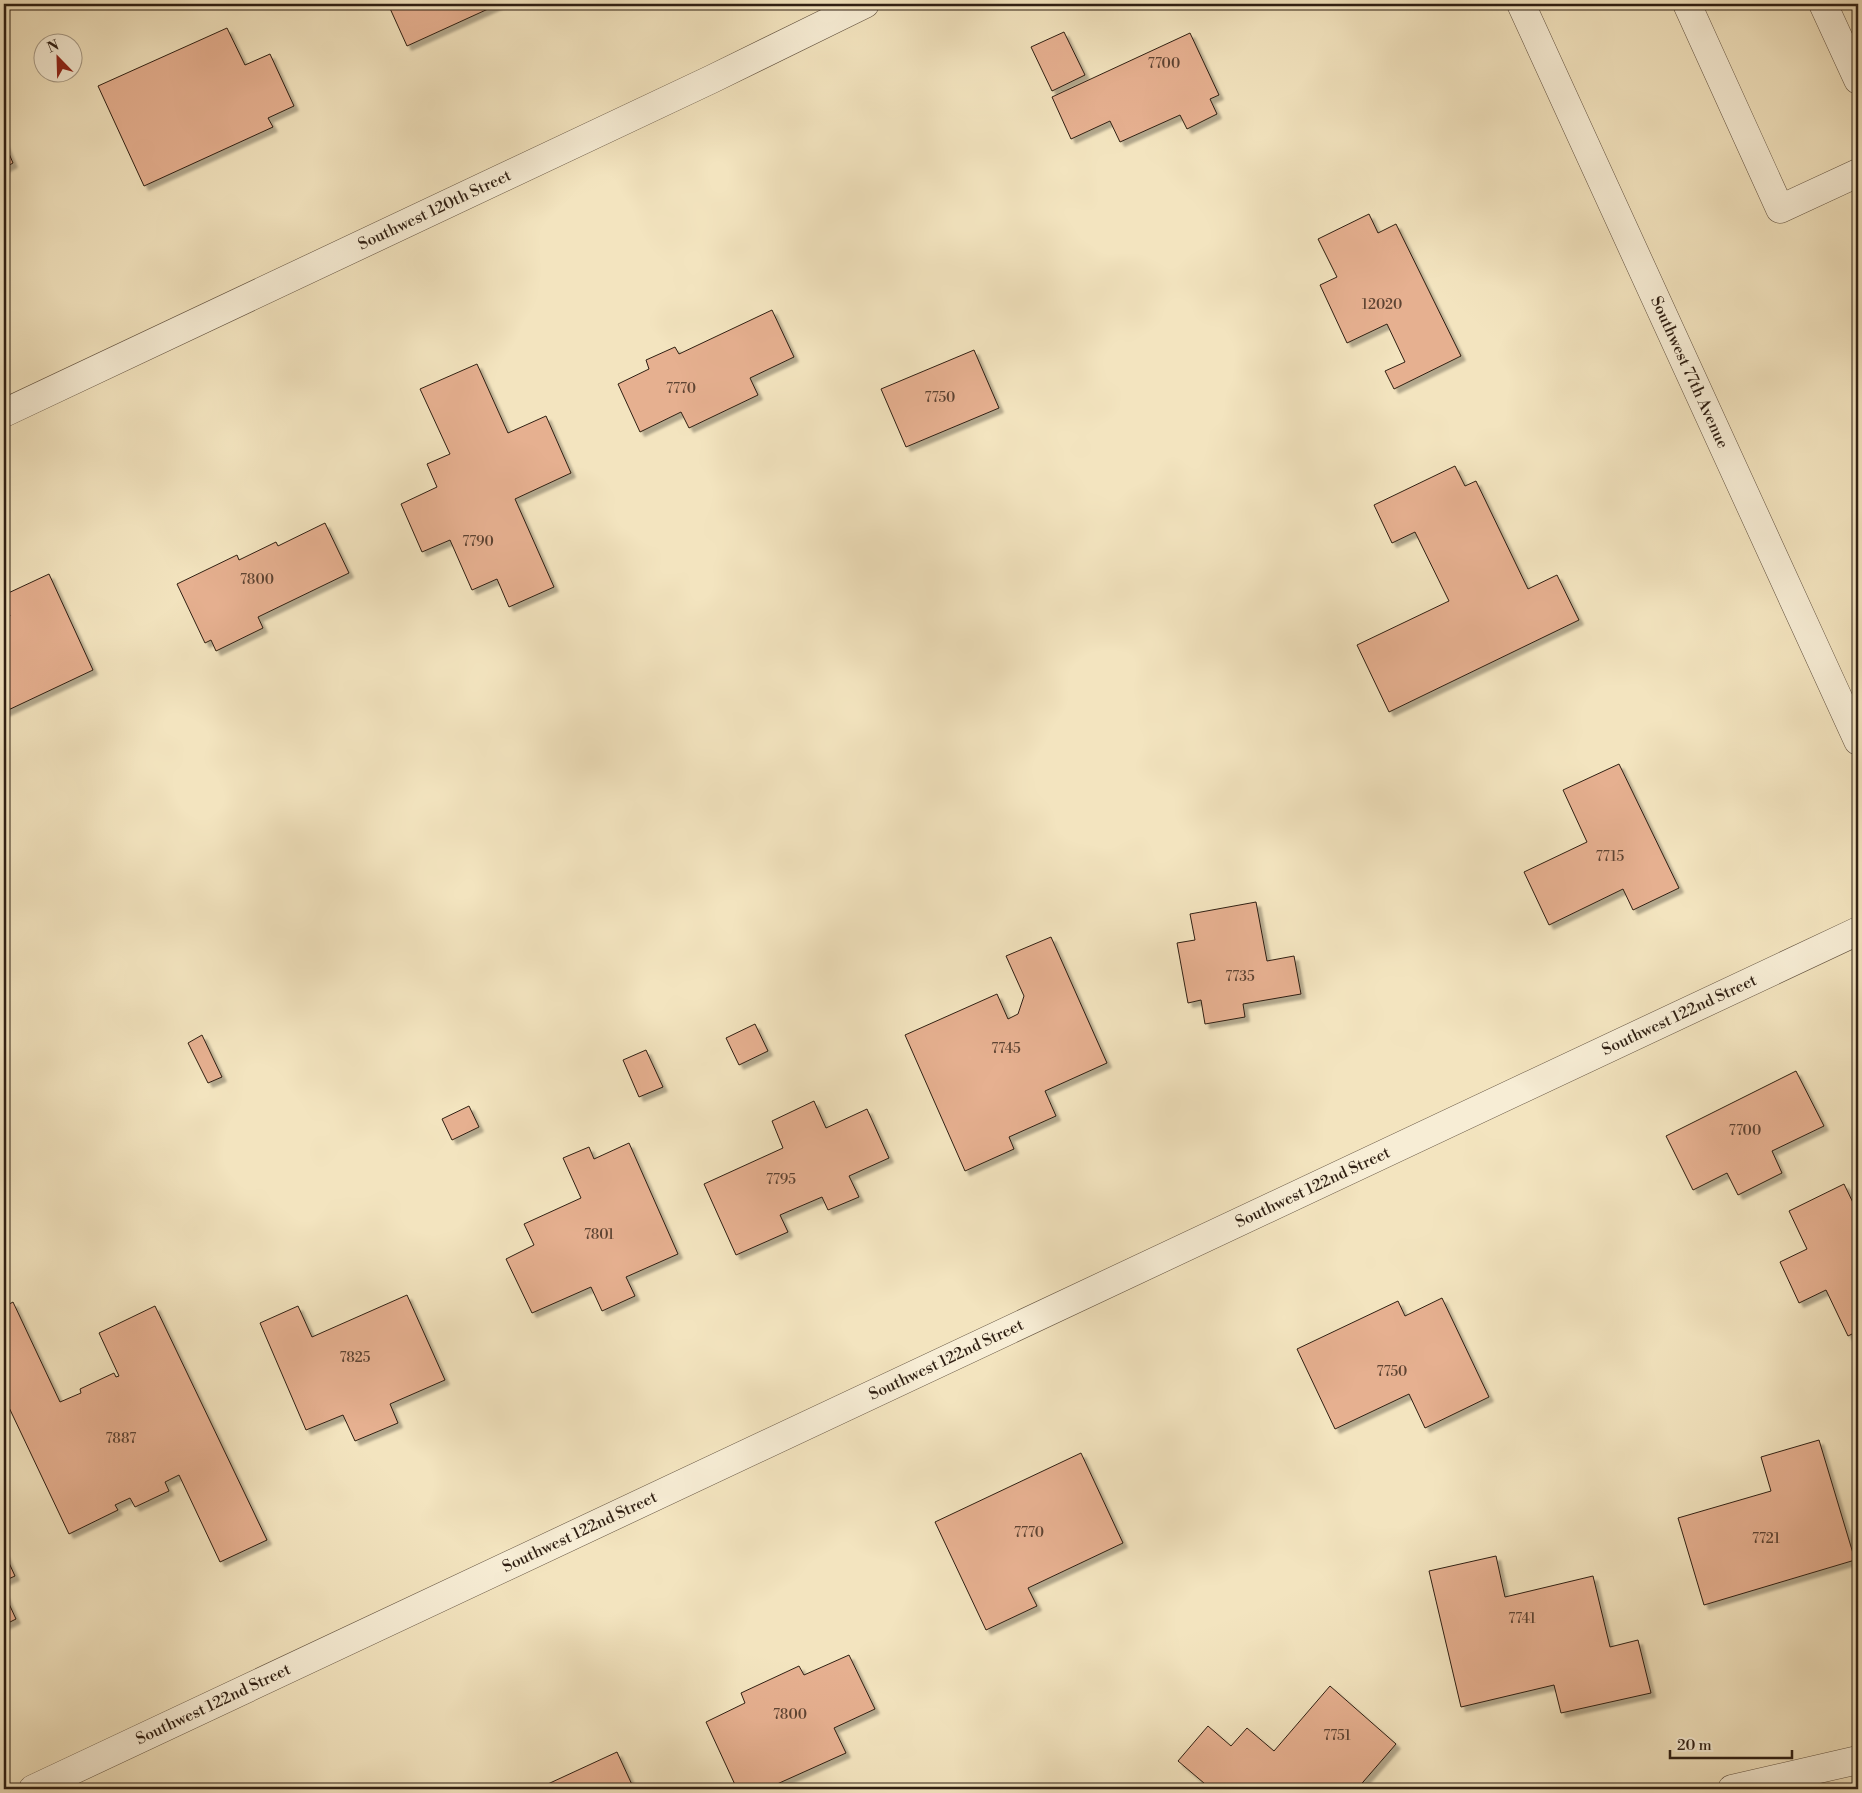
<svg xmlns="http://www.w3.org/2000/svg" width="1862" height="1793" viewBox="0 0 1862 1793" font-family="'Libre Bodoni',serif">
<defs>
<filter id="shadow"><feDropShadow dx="4.5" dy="4.5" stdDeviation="1" flood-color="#0004"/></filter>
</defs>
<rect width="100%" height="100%" fill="#f3e4bf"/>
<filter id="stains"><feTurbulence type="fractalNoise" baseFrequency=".004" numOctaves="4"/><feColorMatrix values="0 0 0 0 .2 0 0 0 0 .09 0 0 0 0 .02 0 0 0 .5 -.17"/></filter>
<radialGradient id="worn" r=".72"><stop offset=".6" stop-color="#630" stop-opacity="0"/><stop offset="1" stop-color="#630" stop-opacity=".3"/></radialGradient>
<g fill="#e6b090" stroke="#2f1f13" filter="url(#shadow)">
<path d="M388,4H499L407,46Z"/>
<path d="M227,28L245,65L270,54L294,106L268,118L273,127L144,186L98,86Z"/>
<path d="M1064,32L1085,75L1052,91L1031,47Z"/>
<path d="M1190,33L1219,95L1210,99L1217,114L1187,129L1180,115L1120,142L1110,121L1071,139L1052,97Z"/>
<path d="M4,142L13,163L4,168Z"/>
<path d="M1369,214L1378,233L1396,224L1461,356L1394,389L1385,371L1405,362L1387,324L1347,343L1320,285L1337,277L1318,239Z"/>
<path d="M772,310L794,357L750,378L758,395L689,428L681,412L640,432L618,384L649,369L646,360L675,347L679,354Z"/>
<path d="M974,350L999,408L906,447L881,389Z"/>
<path d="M477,364L508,433L546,416L571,473L515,499L554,587L509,607L497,579L472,590L450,540L422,552L401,504L437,487L427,464L450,454L420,389Z"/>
<path d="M1455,466L1465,486L1476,481L1528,589L1557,575L1579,620L1389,712L1357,645L1449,601L1415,532L1392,543L1374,505Z"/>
<path d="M325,523L349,573L258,617L263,628L216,651L211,640L205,643L177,584L237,555L239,560L276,542L278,546Z"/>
<path d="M49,574L93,670L4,712V619L10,616L4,603V595Z"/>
<path d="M1619,764L1679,888L1633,910L1623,889L1549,925L1524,872L1587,842L1563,790Z"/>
<path d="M1256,902L1267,961L1294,956L1301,994L1243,1004L1245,1017L1205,1024L1201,1000L1188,1003L1177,943L1195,940L1190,914Z"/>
<path d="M1051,937L1107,1063L1045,1091L1056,1116L1009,1137L1014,1149L965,1171L905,1035L997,994L1008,1019L1018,1014L1024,996L1006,956Z"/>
<path d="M755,1024L768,1051L739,1065L726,1038Z"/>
<path d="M202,1035L222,1077L208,1083L188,1043Z"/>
<path d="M646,1050L663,1087L639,1097L623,1060Z"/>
<path d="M1796,1071L1824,1126L1772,1151L1782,1173L1738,1195L1727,1173L1693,1190L1666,1136Z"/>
<path d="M814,1101L826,1128L867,1109L889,1158L849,1176L859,1197L828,1210L822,1197L780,1215L788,1232L736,1255L704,1184L783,1148L772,1121Z"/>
<path d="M469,1106L479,1127L452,1140L442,1119Z"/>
<path d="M629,1143L678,1254L626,1277L635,1296L602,1311L591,1287L532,1313L506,1259L534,1245L524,1224L581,1198L563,1158L589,1147L594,1159Z"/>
<path d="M1844,1184L1858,1213V1331L1848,1336L1826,1290L1799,1303L1780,1262L1807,1249L1789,1211Z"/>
<path d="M407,1295L445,1380L390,1404L398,1423L355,1441L343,1415L306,1430L260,1323L298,1306L312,1337Z"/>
<path d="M1442,1298L1489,1397L1425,1428L1409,1394L1335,1429L1297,1349L1398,1301L1405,1316Z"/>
<path d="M13,1302L60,1402L81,1393L80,1389L114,1373L116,1377L119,1376L99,1333L155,1306L267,1540L220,1562L179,1475L165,1482L169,1491L135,1507L130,1498L115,1505L118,1510L69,1534L4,1397V1307Z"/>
<path d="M1819,1440L1855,1560L1704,1605L1678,1518L1771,1491L1761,1457Z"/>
<path d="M1081,1453L1123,1543L1028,1588L1037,1606L986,1630L935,1522Z"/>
<path d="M4,1552L15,1576L4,1581Z"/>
<path d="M1496,1556L1505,1597L1593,1576L1610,1647L1638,1640L1651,1693L1561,1713L1554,1685L1461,1707L1429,1571Z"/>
<path d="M4,1593L16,1619L4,1625Z"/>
<path d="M849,1655L875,1709L834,1728L846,1753L766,1789H737L706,1722L745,1703L741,1693L799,1666L804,1675Z"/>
<path d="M1330,1686L1396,1744L1357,1789H1211L1178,1761L1208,1726L1231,1746L1247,1728L1274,1751Z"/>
<path d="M617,1752L634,1789H537Z"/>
</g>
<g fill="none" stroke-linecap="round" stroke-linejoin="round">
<g stroke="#60503e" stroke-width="29">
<g id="minor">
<path id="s1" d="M1521,4L1858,741"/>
<path d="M1687,4L1780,209L1858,173"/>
<path d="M1823,4L1858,80"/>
<path id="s2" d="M4,413L712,79L865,4"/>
<path id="s3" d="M33,1789L1858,931"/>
<path d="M1732,1789L1858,1760"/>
</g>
</g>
<use href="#minor" stroke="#f7edd5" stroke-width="28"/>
</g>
<g text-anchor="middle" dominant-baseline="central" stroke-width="4" stroke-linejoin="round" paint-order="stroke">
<g font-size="14" fill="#5d4332">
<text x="1164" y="64">7700</text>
<text x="1382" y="305">12020</text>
<text x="681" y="389">7770</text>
<text x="940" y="398">7750</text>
<text x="478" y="542">7790</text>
<text x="257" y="580">7800</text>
<text x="1610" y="857">7715</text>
<text x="1240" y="977">7735</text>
<text x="1006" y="1049">7745</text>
<text x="1745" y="1131">7700</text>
<text x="781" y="1180">7795</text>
<text x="599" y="1235">7801</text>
<text x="355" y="1358">7825</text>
<text x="1392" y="1372">7750</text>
<text x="121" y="1439">7887</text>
<text x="1029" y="1533">7770</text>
<text x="1766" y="1539">7721</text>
<text x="1522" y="1619">7741</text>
<text x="790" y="1715">7800</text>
<text x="1337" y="1736">7751</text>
</g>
<g font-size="16" fill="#2f1f13" stroke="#f7edd5">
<text stroke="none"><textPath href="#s2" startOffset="476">Southwest 120th Street</textPath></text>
<text stroke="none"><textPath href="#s1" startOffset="405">Southwest 77th Avenue</textPath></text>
<text stroke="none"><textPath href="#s3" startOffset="1819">Southwest 122nd Street</textPath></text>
<text stroke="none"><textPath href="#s3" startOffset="1414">Southwest 122nd Street</textPath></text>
<text stroke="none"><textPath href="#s3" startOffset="1009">Southwest 122nd Street</textPath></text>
<text stroke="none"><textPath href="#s3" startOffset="604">Southwest 122nd Street</textPath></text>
<text stroke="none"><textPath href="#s3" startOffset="199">Southwest 122nd Street</textPath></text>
</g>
</g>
<rect width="1862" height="1793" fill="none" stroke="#f3e4bf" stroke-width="20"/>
<rect x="5" y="5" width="1852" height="1783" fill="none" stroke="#2f1f13" stroke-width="2.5"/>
<rect x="10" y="10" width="1842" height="1773" fill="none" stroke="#2f1f13"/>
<g transform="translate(58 58) rotate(337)"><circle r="24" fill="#f7edd5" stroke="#a79b87"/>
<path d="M0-4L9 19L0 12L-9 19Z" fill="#8f2418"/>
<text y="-8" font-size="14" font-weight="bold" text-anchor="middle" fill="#2f1f13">N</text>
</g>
<path d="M1670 1750v8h122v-8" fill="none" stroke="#2f1f13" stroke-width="2.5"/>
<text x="1677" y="1750" font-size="15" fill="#2f1f13" stroke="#f7edd5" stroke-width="4" paint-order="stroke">20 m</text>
<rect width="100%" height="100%" filter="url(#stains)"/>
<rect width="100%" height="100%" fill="url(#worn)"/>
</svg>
